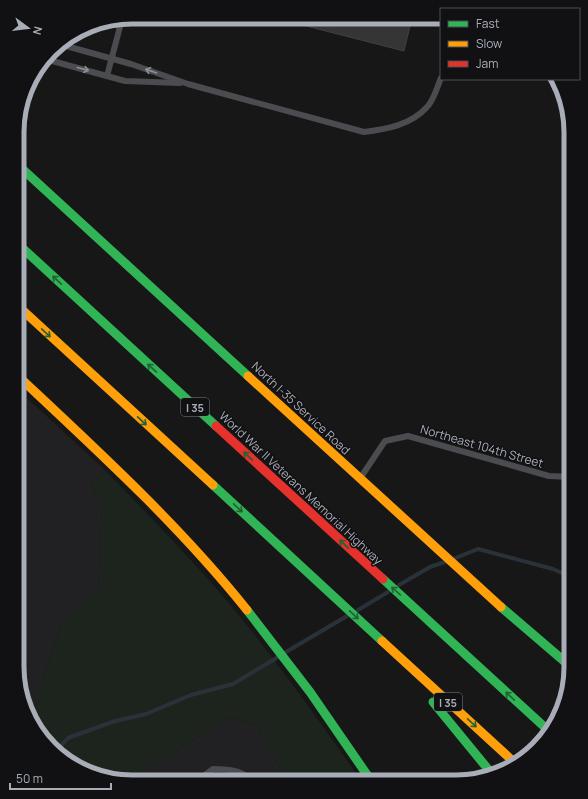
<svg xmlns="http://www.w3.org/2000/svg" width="588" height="799" viewBox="0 0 588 799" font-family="Manrope,sans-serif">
<rect width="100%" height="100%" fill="#171717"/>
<g fill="#212123">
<path d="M18,390L105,470L91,485L102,506L98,590L64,618L40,689L26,706L17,667Z"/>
<path d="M229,717L256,725L288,782L139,781L149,768Z"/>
</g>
<path fill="#1d241e" d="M105,470C150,517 196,563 237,613C281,667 322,724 362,782H288L256,725L229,717L149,768L139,781H117L68,762L29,718L26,706L40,689L64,618L98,590L102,506L91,485Z"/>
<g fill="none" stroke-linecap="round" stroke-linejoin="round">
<g stroke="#2a3239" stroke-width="4">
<path d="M453,559L478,549L553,569L571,577"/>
<path d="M399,585L430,567L445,562"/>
<path d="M358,610L388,592"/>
<path d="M286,652L347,616"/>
<path d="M57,750L68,738L115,721L146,714L191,695L233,684L278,657"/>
</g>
</g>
<path fill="#353536" stroke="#3f4043" d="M271,17L412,18L404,51Z"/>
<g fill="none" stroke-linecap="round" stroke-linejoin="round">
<g stroke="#4b4c50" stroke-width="6">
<path d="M93,24L101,27L102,22"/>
<path d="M59,44L131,64L188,84L364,132C387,129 411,125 427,107C434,100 437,87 441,78"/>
<path d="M45,59L125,81L180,83"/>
<path d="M107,76L122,19"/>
<path d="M361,477L385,441L408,436L549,476L571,477"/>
<path d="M197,781L213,769C231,770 239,769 253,781"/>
</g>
<g stroke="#30b455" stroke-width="9">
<path d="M18,165L248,376"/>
<path d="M18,244L216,426"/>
<path d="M213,485L382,641"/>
<path d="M383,579L550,732"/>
<path d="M501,607L571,667"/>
<path d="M247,610L310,692L372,782"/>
<path d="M433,702L492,774"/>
</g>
<g stroke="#ff9f0a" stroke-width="9">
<path d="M18,306L213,485"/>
<path d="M18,376C98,451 179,525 247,610"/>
<path d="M248,376L501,607"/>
<path d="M382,641L515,763"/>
</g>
<path stroke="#e5322d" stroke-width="9" d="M216,426L383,579"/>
</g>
<defs><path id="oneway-shaft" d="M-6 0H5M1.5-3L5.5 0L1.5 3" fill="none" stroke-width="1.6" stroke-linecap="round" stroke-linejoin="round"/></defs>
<g stroke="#8c9099">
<use href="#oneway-shaft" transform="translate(83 69) rotate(15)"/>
<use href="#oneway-shaft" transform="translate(151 71) rotate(-161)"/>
</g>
<g stroke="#206234">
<use href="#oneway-shaft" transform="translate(57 280) rotate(-137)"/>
<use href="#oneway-shaft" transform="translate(46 333) rotate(43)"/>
<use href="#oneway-shaft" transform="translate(152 368) rotate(-137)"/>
<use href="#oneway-shaft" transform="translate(142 421) rotate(43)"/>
<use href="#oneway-shaft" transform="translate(248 456) rotate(-137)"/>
<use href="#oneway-shaft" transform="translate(238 508) rotate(43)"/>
<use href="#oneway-shaft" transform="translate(344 544) rotate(-137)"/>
<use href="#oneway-shaft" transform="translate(396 591) rotate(-138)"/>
<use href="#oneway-shaft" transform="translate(354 615) rotate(43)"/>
<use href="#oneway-shaft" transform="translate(510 696) rotate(-137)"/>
<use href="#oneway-shaft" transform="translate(472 723) rotate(43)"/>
</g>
<g text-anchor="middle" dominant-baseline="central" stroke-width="3" stroke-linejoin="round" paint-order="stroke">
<g fill="#111113" stroke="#7b7e86" stroke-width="1">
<rect x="181" y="398" width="28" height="18" rx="3"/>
<rect x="434" y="693" width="28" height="18" rx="3"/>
</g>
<g font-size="11" font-weight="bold" fill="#a8adb8">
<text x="195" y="407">I 35</text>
<text x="448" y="702">I 35</text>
</g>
<g font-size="12" fill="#a8adb8" stroke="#111113">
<text transform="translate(301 408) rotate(43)">North I-35 Service Road</text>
<text transform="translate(482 446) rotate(16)">Northeast 104th Street</text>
<text transform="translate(301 488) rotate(43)">World War II Veterans Memorial Highway</text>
</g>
</g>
<path d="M0 0H588V799H0ZM132 24H456A108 108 0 0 1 564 132V667A108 108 0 0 1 456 775H132A108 108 0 0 1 24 667V132A108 108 0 0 1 132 24Z" fill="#111113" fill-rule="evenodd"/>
<path fill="none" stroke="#a8adb8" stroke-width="5" d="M132 24H456A108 108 0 0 1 564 132V667A108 108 0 0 1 456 775H132A108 108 0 0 1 24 667V132A108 108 0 0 1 132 24Z"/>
<rect x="440" y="8" width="140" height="72" fill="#111113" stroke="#4d4f55"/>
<rect x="448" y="21" width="20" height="6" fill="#30b455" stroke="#4d4f55"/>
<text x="476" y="28" font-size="12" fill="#a8adb8">Fast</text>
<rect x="448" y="41" width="20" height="6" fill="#ff9f0a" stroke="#4d4f55"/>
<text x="476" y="48" font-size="12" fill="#a8adb8">Slow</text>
<rect x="448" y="61" width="20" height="6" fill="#e5322d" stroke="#4d4f55"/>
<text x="476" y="68" font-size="12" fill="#a8adb8">Jam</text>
<g transform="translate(28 28) rotate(105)" stroke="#111113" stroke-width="3" paint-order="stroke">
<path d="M0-3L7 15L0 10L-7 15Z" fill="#a8adb8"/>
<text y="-6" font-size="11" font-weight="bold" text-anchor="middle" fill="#a8adb8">N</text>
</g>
<path d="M10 783v6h101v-6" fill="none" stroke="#a8adb8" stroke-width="2"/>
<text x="16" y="783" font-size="12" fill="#a8adb8" stroke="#111113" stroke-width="3" paint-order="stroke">50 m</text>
</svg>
